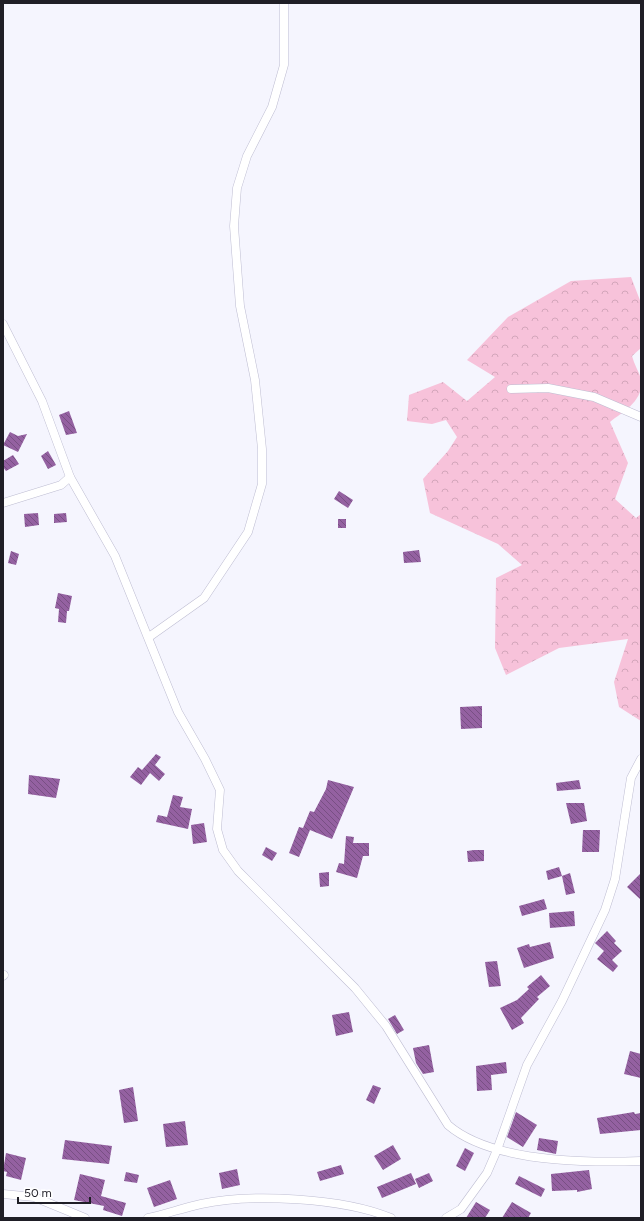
<svg xmlns="http://www.w3.org/2000/svg" width="644" height="1221" viewBox="0 0 644 1221" font-family="Figtree,sans-serif">
<defs>
<pattern id="forest-crowns" width="20" height="18" patternUnits="userSpaceOnUse"><rect width="20" height="18" fill="#f7c2da"/><path d="M2 6a3 3 0 1 1 6 0M12 15a3 3 0 1 1 6 0" fill="none" stroke="#d3a6bb"/></pattern>
<pattern id="building-back-hatch" width="6" height="6" patternUnits="userSpaceOnUse"><rect width="6" height="6" fill="#9461a1"/><path d="M-1 5l2 2M0 0l6 6M5-1l2 2" fill="none" stroke="#784f83"/></pattern>
</defs>
<rect width="100%" height="100%" fill="#f5f5fe"/>
<path fill="url(#forest-crowns)" d="M631,277L641,303V348L632,356C634,364 639,372 641,379C644,401 624,411 610,422L628,463L615,499L636,518L641,514V721L619,707L614,682L628,639L559,648L506,675L495,648L496,578L522,565L498,544L430,513L423,479L448,451L457,437L446,420L432,424L407,421L409,395L443,382L467,401L495,377L467,360L508,317L571,281Z"/>
<g fill="url(#building-back-hatch)">
<path d="M69,411L77,433L66,435L59,415Z"/>
<path d="M10,432L18,436L27,434L18,452L3,445Z"/>
<path d="M48,451L56,465L48,469L41,456Z"/>
<path d="M13,455L19,464L6,471L3,467V461Z"/>
<path d="M339,491L353,500L348,508L334,499Z"/>
<path d="M38,513L39,525L25,527L24,514Z"/>
<path d="M66,513L67,522L54,523V514Z"/>
<rect x="338" y="519" width="8" height="9"/>
<path d="M419,550L421,562L404,563L403,552Z"/>
<path d="M11,551L19,554L16,565L8,563Z"/>
<path d="M58,593L72,596L69,611H67L66,623L58,622L59,609L55,608Z"/>
<path d="M482,706V728L461,729L460,707Z"/>
<path d="M156,754L161,757L155,765L165,774L159,781L150,773L141,785L130,777L138,767L142,770Z"/>
<path d="M29,775L60,779L56,798L28,794Z"/>
<path d="M328,780L354,787L332,839L310,830L299,857L289,853L299,827L303,828L310,811L314,812L326,789Z"/>
<path d="M579,780L581,789L557,791L556,783Z"/>
<path d="M173,795L183,797L180,807L192,809L188,829L156,822L158,815L167,817Z"/>
<path d="M566,803H584L587,821L571,824Z"/>
<path d="M204,823L207,842L193,844L191,825Z"/>
<path d="M583,830H600L599,852H582Z"/>
<path d="M346,836L354,837L353,843H369V856H363L357,878L336,872L339,863L344,864Z"/>
<path d="M266,847L277,853L272,861L262,855Z"/>
<path d="M474,850H484V861L468,862L467,851Z"/>
<path d="M559,867L562,876L548,880L546,871Z"/>
<path d="M329,872V886L320,887L319,873Z"/>
<path d="M570,873L575,893L566,895L562,876Z"/>
<path d="M641,873V900L627,887Z"/>
<path d="M544,899L547,909L522,916L519,906Z"/>
<path d="M574,911L575,926L550,928L549,913Z"/>
<path d="M607,931L616,941L614,943L622,951L612,960L618,966L613,972L597,959L604,951L595,943Z"/>
<path d="M550,942L554,958L524,968L517,948L529,944L530,947Z"/>
<path d="M497,961L501,986L489,987L485,962Z"/>
<path d="M541,975L550,986L537,997L539,999L521,1018L524,1023L512,1030L500,1008L517,1000L529,989L527,987Z"/>
<path d="M349,1012L353,1032L336,1036L332,1015Z"/>
<path d="M395,1015L404,1030L397,1034L388,1019Z"/>
<path d="M429,1045L434,1072L423,1074L416,1063L413,1048Z"/>
<path d="M630,1051L641,1054V1078L624,1074Z"/>
<path d="M506,1062L507,1073L491,1075L492,1090L477,1091L476,1066Z"/>
<path d="M373,1085L381,1088L374,1104L366,1100Z"/>
<path d="M133,1087L138,1121L124,1123L119,1090Z"/>
<path d="M516,1112L537,1125L523,1147L507,1137Z"/>
<path d="M634,1112L635,1114L641,1113V1130L600,1134L597,1118Z"/>
<path d="M185,1121L188,1145L166,1147L163,1124Z"/>
<path d="M539,1138L558,1141L556,1154L537,1150Z"/>
<path d="M65,1140L112,1146L109,1164L62,1159Z"/>
<path d="M393,1145L401,1159L383,1170L374,1156Z"/>
<path d="M465,1148L474,1153L465,1171L456,1166Z"/>
<path d="M6,1153L26,1158L21,1180L6,1176L7,1172L3,1171Z"/>
<path d="M341,1165L344,1174L320,1181L317,1172Z"/>
<path d="M237,1169L240,1185L222,1189L219,1173Z"/>
<path d="M589,1170L592,1189L577,1192V1190L552,1191L551,1174Z"/>
<path d="M126,1172L139,1175L137,1183L124,1181Z"/>
<path d="M411,1173L416,1184L382,1198L377,1187Z"/>
<path d="M429,1173L433,1181L419,1188L415,1179Z"/>
<path d="M80,1174L105,1180L101,1196L126,1203L122,1216L103,1210L104,1206L74,1200Z"/>
<path d="M519,1176L545,1189L541,1197L515,1184Z"/>
<path d="M170,1180L177,1199L154,1207L147,1188Z"/>
<path d="M476,1202L490,1210L485,1218H466Z"/>
<path d="M512,1202L531,1213L528,1218H502Z"/>
</g>
<g fill="none" stroke-linecap="round" stroke-linejoin="round">
<g stroke="#bebdd2" stroke-width="9">
<g id="minor">
<path d="M3,324L42,401L70,477L115,556L178,712L205,759L220,790L217,829L223,850L238,871L355,988L386,1026L448,1125C491,1162 586,1163 641,1161"/>
<path d="M511,389L548,388L594,397L641,417"/>
<path d="M3,503L61,485L70,477"/>
<path d="M149,637L204,598L248,532L262,484V449L255,380L240,306L234,226L237,188L247,156L272,107L284,65V3"/>
<path d="M3,976L4,975"/>
<path d="M3,1194L34,1197L85,1218"/>
<path d="M148,1218C166,1214 183,1208 201,1204C251,1193 344,1198 391,1218"/>
<path d="M446,1218L461,1209L487,1173L497,1150L527,1065L562,1001L605,910L615,879L631,778L641,759"/>
</g>
</g>
<use href="#minor" stroke="#fff" stroke-width="8"/>
</g>
<rect width="644" height="1221" fill="none" stroke="#1f1e26" stroke-width="8"/>
<path d="M18 1197v6h72v-6" fill="none" stroke="#1f1e26" stroke-width="2"/>
<text x="24" y="1197" font-size="12" fill="#1f1e26" stroke="#ffffff" stroke-width="3" paint-order="stroke">50 m</text>
</svg>
